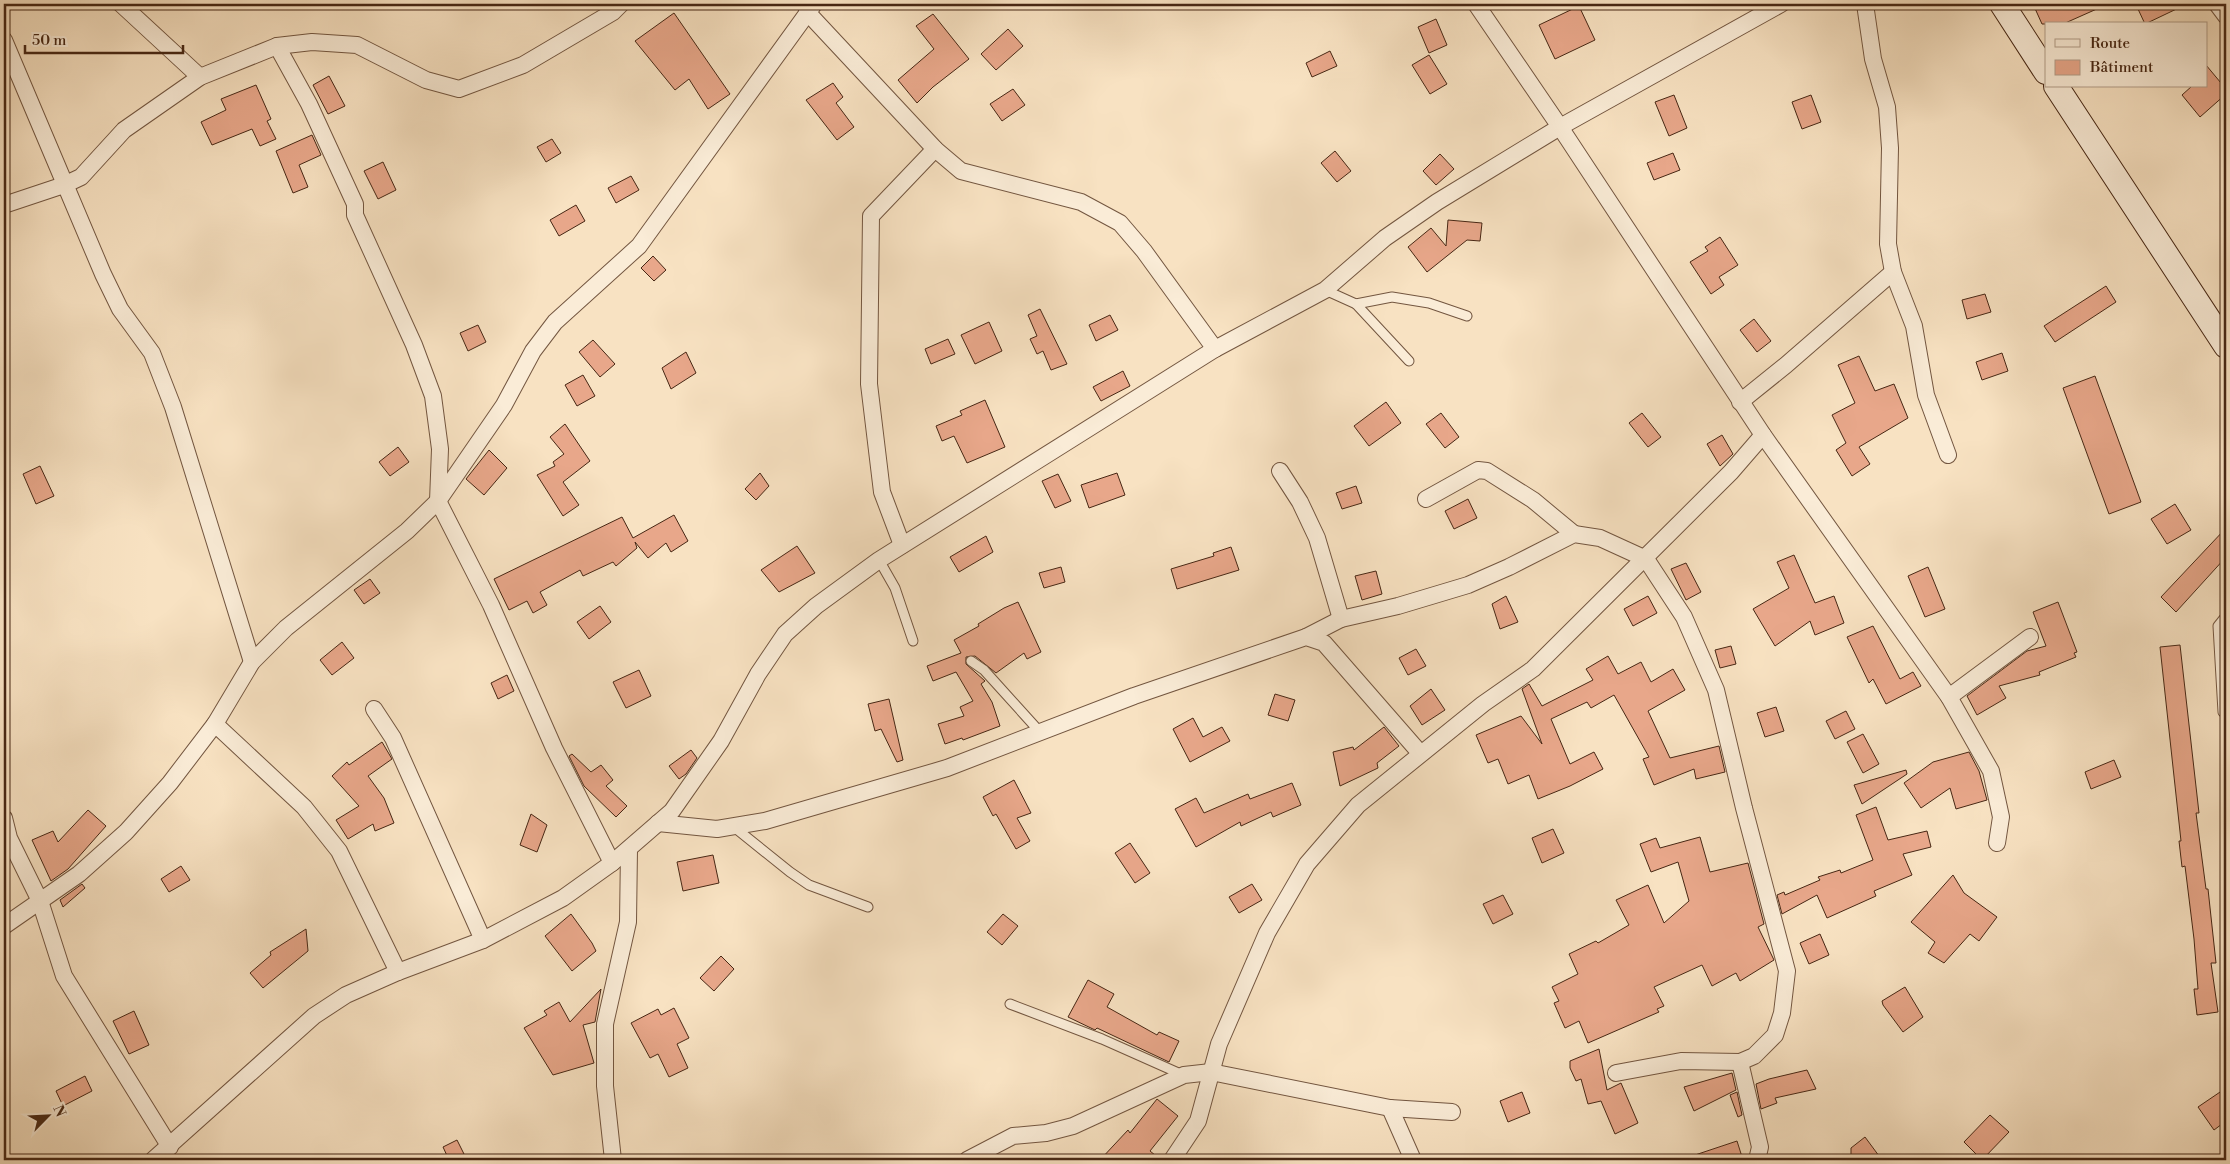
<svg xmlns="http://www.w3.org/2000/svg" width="2230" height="1164" viewBox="0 0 2230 1164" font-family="'Libre Bodoni',serif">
<rect width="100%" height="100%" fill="#f8e2c2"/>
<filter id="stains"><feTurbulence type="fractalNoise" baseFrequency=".004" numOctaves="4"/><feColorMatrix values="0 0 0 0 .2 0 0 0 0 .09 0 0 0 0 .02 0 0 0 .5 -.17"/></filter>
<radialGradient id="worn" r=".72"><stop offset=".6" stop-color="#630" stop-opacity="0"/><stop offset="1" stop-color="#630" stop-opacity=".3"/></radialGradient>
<g fill="#e8a78a" stroke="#472714">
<path d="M2033,4H2108L2063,24H2042Z"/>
<path d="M2149,4H2187L2145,24L2138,9Z"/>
<path d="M1579,6L1595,40L1555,59L1539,25Z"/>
<path d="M674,13L730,94L708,109L689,79L675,90L635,41Z"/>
<path d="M933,14L969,59L933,87L917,103L898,80L934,49L916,26Z"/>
<path d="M1436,19L1447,45L1429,53L1418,27Z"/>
<path d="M1008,29L1023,46L996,70L981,54Z"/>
<path d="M1330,51L1337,66L1312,77L1306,63Z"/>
<path d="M1429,55L1447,84L1430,94L1412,65Z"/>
<path d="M2206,65L2226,89V94L2200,117L2182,95L2192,86H2206Z"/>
<path d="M329,76L345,106L328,114L313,85Z"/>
<path d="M833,83L843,97L836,103L854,127L837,140L806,100Z"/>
<path d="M256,85L271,119L267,121L276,139L260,146L252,129L212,145L201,122L226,110L221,99Z"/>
<path d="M1013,89L1025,105L1002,121L990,104Z"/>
<path d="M1674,95L1687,128L1669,136L1655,102Z"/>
<path d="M1811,95L1821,122L1802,129L1792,102Z"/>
<path d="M312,135L321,155L299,165L308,187L293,193L276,151Z"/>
<path d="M552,139L561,153L546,162L537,147Z"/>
<path d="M1335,151L1351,171L1337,182L1321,163Z"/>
<path d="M1673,153L1680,170L1654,180L1647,163Z"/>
<path d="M1440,154L1454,169L1436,185L1423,171Z"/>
<path d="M383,162L396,190L378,199L364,171Z"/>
<path d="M631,176L639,190L616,203L608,188Z"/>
<path d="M576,205L585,221L559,236L550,220Z"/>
<path d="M1448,220L1482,223L1480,241L1467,240L1427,272L1408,247L1431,228L1446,246Z"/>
<path d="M1720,237L1738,265L1719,277L1724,285L1711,294L1690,262L1708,251L1705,247Z"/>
<path d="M653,256L666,270L654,281L641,268Z"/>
<path d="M2106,286L2116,302L2055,342L2044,326Z"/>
<path d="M1985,294L1991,312L1967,319L1962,300Z"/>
<path d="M1040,309L1067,364L1051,370L1043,351L1037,354L1030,339L1037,336L1028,315Z"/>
<path d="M1110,315L1118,330L1096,341L1089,325Z"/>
<path d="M1754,319L1771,341L1757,352L1740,330Z"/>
<path d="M989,322L1002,351L975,364L961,335Z"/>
<path d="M478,325L486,342L468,351L460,333Z"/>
<path d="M948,339L955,354L931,364L925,349Z"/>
<path d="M593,340L615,364L600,377L579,352Z"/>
<path d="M686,352L696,373L671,389L662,368Z"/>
<path d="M2002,353L2008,371L1982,380L1976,362Z"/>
<path d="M1859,356L1875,391L1894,384L1908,418L1859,447L1870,464L1852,476L1836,450L1846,443L1832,415L1855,403L1838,365Z"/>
<path d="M1123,371L1130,386L1101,401L1093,387Z"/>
<path d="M583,375L595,396L577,406L565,385Z"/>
<path d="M2095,376L2141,502L2109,514L2063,388Z"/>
<path d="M985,400L1005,447L967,463L954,436L942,441L936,426L962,415L960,411Z"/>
<path d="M1386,402L1401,423L1369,446L1354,426Z"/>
<path d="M1441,413L1459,437L1445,448L1426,424Z"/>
<path d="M1642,413L1661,437L1648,447L1629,423Z"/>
<path d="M565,424L590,461L563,482L579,505L563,516L537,475L555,466L553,462L564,454L550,437Z"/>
<path d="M1722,435L1733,454L1720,466L1707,444Z"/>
<path d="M398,447L409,462L390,476L379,462Z"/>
<path d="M489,450L507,468L484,495L466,479Z"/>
<path d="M40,466L54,496L36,504L23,474Z"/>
<path d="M760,473L769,486L756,500L745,489Z"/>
<path d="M1117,473L1125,495L1089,508L1081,485Z"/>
<path d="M1058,474L1071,501L1055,508L1042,481Z"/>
<path d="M1356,486L1362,503L1342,509L1336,493Z"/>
<path d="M1468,499L1477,518L1454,529L1445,511Z"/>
<path d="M2175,504L2191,530L2167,544L2151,519Z"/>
<path d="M674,515L688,541L671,552L666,543L648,558L635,542L637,548L616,566L613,562L583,576L580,570L540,592L547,605L533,613L527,601L509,610L494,579L622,517L633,538Z"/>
<path d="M2226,528V557L2176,612L2161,597Z"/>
<path d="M986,536L993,552L959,572L950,557Z"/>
<path d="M797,546L815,573L779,592L761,570Z"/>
<path d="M1231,547L1239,570L1177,589L1171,569L1214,556L1213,553Z"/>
<path d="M1794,555L1815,603L1834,596L1844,623L1815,635L1810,621L1775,646L1753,609L1789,588L1777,562Z"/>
<path d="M1686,563L1701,592L1686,600L1671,569Z"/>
<path d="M1061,567L1065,582L1044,588L1039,573Z"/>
<path d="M1928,567L1945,609L1925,617L1908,576Z"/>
<path d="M1376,571L1382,594L1362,600L1355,576Z"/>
<path d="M370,579L380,593L364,604L354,590Z"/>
<path d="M1506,596L1518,622L1500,629L1492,604Z"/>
<path d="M1648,596L1657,613L1633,626L1624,609Z"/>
<path d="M1018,602L1041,652L1027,659L1024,653L996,673L975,656L966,657V664L985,681L981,684L992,702L1000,726L963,740L962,738L945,744L938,724L964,716L960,707L973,701L956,672L933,681L927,666L961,653L954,640L979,626L978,624L1004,608Z"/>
<path d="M2058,602L2077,652L2074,653L2076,657L2039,672L2040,675L1999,686L2006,698L1977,715L1967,696L2027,651L2046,646L2033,612Z"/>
<path d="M600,606L611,622L589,639L577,622Z"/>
<path d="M1873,626L1900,679L1913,672L1921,686L1886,704L1873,679L1869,683L1847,637Z"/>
<path d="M342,642L354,658L332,675L320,660Z"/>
<path d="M2180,645L2199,813H2196L2206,889H2208L2216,963H2211L2218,1012L2197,1015L2194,989H2198L2194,939L2185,866L2182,867L2179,841H2181L2160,647Z"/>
<path d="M1731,646L1736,664L1720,668L1715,650Z"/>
<path d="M1416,649L1426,666L1408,675L1399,658Z"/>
<path d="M1608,656L1618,674L1641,662L1651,682L1673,669L1685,690L1648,711L1670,758L1719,746L1725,772L1696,779L1694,769L1654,785L1643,759L1649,757L1614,695L1591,708L1587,702L1551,719L1570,764L1594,752L1603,769L1570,786L1538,799L1529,775L1508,784L1498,759L1488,763L1476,735L1521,716L1542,744L1522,689L1529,684L1542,706L1593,680L1586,669Z"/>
<path d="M639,670L651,696L626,708L613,682Z"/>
<path d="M507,675L514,691L498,699L491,683Z"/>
<path d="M1431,689L1445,710L1422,725L1410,706Z"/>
<path d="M1275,694L1295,700L1288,721L1268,715Z"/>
<path d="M889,699L903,760L897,762L881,729L875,731L868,704Z"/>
<path d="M1776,707L1784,731L1765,737L1757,713Z"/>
<path d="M1846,711L1855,729L1835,739L1826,721Z"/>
<path d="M1193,718L1203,737L1222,727L1230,741L1190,762L1173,729Z"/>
<path d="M1384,727L1399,746L1377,763L1378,768L1340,786L1333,752L1353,747L1354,750Z"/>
<path d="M1863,734L1879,764L1863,773L1847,742Z"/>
<path d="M382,742L392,759L368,776L384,798L394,823L375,831L373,824L348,839L336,820L359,806L332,776L347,762L349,765Z"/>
<path d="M691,750L697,758L686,774L679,779L669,766Z"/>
<path d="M1969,752L1979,771L1987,800L1956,809L1950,788L1921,808L1904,783L1933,762Z"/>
<path d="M572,754L591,772L601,765L613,780L606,786L627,806L616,817L584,786L569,756Z"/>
<path d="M2114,760L2121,777L2091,789L2085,772Z"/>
<path d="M1906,770L1907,774L1862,804L1854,785Z"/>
<path d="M1014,780L1031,813L1017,818L1030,841L1016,849L996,814L993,816L983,797Z"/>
<path d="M1292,783L1301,805L1273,817L1271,812L1241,826L1240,822L1196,847L1175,809L1196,798L1204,813L1248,794L1250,799Z"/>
<path d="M1876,807L1888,840L1927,831L1931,847L1903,854L1912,875L1874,891L1876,896L1827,918L1817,895L1782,914L1777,895L1784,892L1785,895L1820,880L1818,877L1840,870L1841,873L1873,860L1856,815Z"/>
<path d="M88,810L106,826L68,869L51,881L32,840L53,831L58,842Z"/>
<path d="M531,814L547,825L537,852L520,845Z"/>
<path d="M1553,829L1564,853L1542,863L1532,838Z"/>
<path d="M1700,837L1710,872L1748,863L1764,924L1758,927L1774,960L1740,981L1736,973L1712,986L1702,965L1654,987L1664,1006L1657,1009L1659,1012L1588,1043L1579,1021L1565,1028L1554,1003L1559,1001L1552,987L1578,974L1569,954L1596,941L1598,943L1629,925L1616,900L1648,885L1664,923L1689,901L1678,862L1651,872L1640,844L1656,838L1660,848Z"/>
<path d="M1130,843L1150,873L1135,883L1115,853Z"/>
<path d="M713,855L719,883L683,891L677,862Z"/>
<path d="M181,866L190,880L169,892L161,879Z"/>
<path d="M1953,875L1964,893L1997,917L1979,941L1970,934L1944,963L1928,953L1935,942L1911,922Z"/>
<path d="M82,884L85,888L63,907L60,900Z"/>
<path d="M1252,884L1262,900L1239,913L1229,897Z"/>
<path d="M1503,895L1513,914L1493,924L1483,904Z"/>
<path d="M571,914L592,943L596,951L572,971L545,936Z"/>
<path d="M1003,914L1018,926L1002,945L987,932Z"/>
<path d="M306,929L308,951L263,988L250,973L271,955L270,952Z"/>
<path d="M1820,934L1829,955L1809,964L1800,943Z"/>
<path d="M721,956L734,969L714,991L700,978Z"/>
<path d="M1088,980L1114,994L1107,1007L1157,1035L1159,1032L1179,1041L1169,1062L1097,1028L1095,1030L1068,1017Z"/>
<path d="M1905,987L1923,1017L1903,1032L1883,1005L1882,1001Z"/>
<path d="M601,989L595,1022L583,1025L594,1063L553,1075L524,1028L547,1015L544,1011L559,1002L570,1022Z"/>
<path d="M674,1008L689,1038L677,1044L688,1068L669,1077L658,1054L650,1058L631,1023L658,1009L661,1015Z"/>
<path d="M134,1011L149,1045L129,1054L113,1021Z"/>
<path d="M1599,1049L1607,1090L1621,1083L1638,1123L1615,1134L1601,1101L1588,1104L1581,1079L1576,1081L1570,1068V1061Z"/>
<path d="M1807,1070L1816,1089L1775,1098L1777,1103L1761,1109L1756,1084L1769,1079Z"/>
<path d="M1732,1073L1736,1090L1694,1111L1684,1087Z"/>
<path d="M85,1076L92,1091L63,1106L56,1091Z"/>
<path d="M2226,1088V1121L2214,1130L2198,1107Z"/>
<path d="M1522,1092L1530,1113L1508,1122L1500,1101Z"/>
<path d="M1737,1092L1742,1115L1738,1117L1730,1095Z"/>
<path d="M1157,1099L1178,1116L1150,1151L1161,1160H1100L1128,1130L1130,1133Z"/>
<path d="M1990,1115L2009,1132L1982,1160L1964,1142Z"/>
<path d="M1865,1137L1882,1160H1854L1851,1155V1148Z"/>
<path d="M457,1140L467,1160H449L443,1147Z"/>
<path d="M1737,1141L1743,1160H1689V1157Z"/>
</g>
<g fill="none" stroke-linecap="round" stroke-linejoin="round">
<g stroke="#735640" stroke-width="11">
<g id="lane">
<path d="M1325,290L1356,304L1392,297L1429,303L1467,316"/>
<path d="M1356,304L1409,361"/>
<path d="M879,560L895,588L913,641"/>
<path d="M2226,616L2218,626L2223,712L2226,713"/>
<path d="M971,661L984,670L1040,732"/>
<path d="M734,827L790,872L809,885L868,907"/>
<path d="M1010,1004L1102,1039L1183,1075"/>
</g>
</g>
<g stroke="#735640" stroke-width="18">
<g id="street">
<path d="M121,4L200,77"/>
<path d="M1476,4L1560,127L1763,435L1949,697L1991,771L2001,817L1997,843"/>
<path d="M1865,4L1873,59L1887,107L1890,148L1888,244L1893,272L1914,326L1926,395L1948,455"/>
<path d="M2217,4L2226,16"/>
<path d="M807,12L935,149L961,171L1081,202L1120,223L1144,251L1215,349"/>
<path d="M4,40L103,274L120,309L152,353L173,407L252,662"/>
<path d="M277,46L309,104L355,204V215L414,345L433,396L440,449L438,501L491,605L554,748L612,863"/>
<path d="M4,205L64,185L81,177L124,130L200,77L277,46L312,42L357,45L426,80L459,89L523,65L613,12L621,4"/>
<path d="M1740,402L1786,365L1893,272"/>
<path d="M1280,471L1300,502L1317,538L1341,619"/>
<path d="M1426,499L1478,470L1487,471L1533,500L1574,534"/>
<path d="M902,545L882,492L869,384L871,216L935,149"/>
<path d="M1306,637L1341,619L1398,606L1468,585L1509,567L1574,534L1600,538L1646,559L1684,617L1716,690L1744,808L1787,971L1782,1013L1775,1035L1754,1056L1740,1062L1681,1061L1616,1073"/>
<path d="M1949,697L2030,637"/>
<path d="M374,709L393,738L483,940"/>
<path d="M215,724L304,807L339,851L398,972"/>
<path d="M4,818L9,838L40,901L64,976L170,1147"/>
<path d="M658,823L717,829L765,821L947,768L1134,696L1306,637L1324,643L1420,753"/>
<path d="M4,926L79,874L126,832L170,783L215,724L252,662L286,628L407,531L438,501L504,405L533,351L555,322L639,246L814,4"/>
<path d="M1740,1062L1760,1147L1757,1160"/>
<path d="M1390,1108L1413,1160"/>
<path d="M153,1160L314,1016L346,995L398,972L483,940L563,898L612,863L672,811L721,741L758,674L785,634L816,606L879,560L1215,349L1325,290L1385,238L1437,202L1560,127L1781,4"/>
<path d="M613,1160L605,1086V1024L628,922L629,849"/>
<path d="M967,1160L1013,1136L1046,1133L1073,1126L1184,1075L1211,1072L1390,1108L1452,1112"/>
<path d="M1172,1160L1198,1121L1219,1044L1267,933L1307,864L1358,805L1483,704L1533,669L1731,472L1763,435"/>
</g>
</g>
<g stroke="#472714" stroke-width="26">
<g id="secondary">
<path d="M2002,4L2046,72"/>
<path d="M2056,86L2226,346"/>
</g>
</g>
<use href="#lane" stroke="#faecd7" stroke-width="9"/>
<use href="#street" stroke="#faecd7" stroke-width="16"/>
<use href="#secondary" stroke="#faecd7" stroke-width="24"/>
</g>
<rect width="2230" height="1164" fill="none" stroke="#f8e2c2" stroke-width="20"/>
<rect x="5" y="5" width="2220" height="1154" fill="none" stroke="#472714" stroke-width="2.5"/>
<rect x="10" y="10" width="2210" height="1144" fill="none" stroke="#472714"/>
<rect x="2045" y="22" width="162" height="65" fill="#faecd7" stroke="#b29d89"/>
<rect x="2055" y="39" width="25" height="8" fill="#faecd7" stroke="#b29d89"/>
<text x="2090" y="48" font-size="15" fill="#472714">Route</text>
<rect x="2055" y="60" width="25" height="15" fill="#e8a78a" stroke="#b29d89"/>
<text x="2090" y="72" font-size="15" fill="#472714">Bâtiment</text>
<g transform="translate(48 1116) rotate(66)" stroke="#faecd7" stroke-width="4" paint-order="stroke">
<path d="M0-4L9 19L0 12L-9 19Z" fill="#472714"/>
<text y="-8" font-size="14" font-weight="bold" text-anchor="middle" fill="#472714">N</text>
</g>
<path d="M25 45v8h158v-8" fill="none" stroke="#472714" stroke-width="2.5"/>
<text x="32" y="45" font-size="15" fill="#472714" stroke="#faecd7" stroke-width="4" paint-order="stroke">50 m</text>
<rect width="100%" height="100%" filter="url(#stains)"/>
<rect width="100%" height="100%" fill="url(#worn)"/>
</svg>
